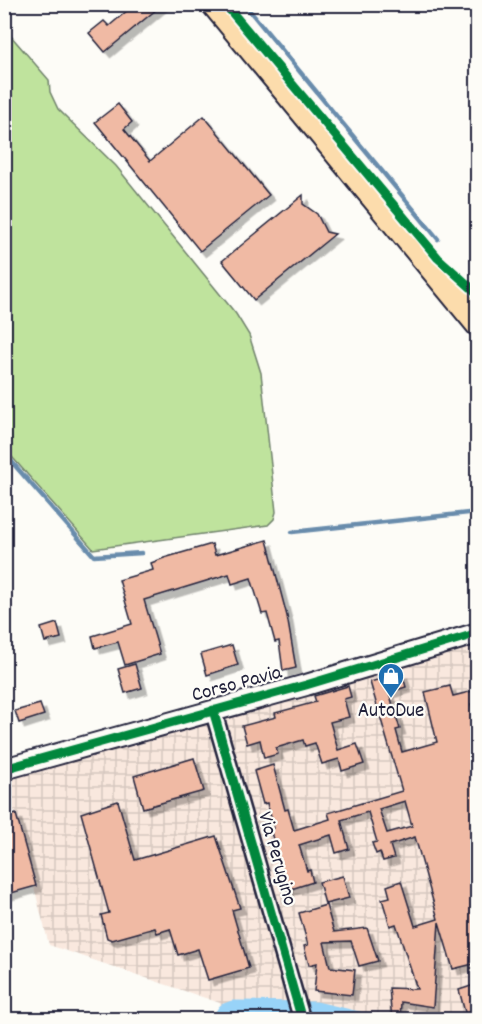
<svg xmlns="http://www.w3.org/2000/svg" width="482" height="1024" viewBox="0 0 482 1024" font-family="Dekko,sans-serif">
<defs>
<pattern id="industrial-grid" width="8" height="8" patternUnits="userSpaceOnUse" patternTransform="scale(1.5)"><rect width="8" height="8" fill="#f9e8de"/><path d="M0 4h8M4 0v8" fill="none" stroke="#d5c7bf"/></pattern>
<filter id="shadow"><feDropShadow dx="5.5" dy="5.5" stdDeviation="0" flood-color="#0004"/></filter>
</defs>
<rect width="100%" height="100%" fill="#fdfcf7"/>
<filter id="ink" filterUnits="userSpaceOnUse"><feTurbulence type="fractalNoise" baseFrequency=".0167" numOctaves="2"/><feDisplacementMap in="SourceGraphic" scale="12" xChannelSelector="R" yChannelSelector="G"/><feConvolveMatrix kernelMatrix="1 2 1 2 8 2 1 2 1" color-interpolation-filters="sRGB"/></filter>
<g filter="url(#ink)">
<path fill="url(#industrial-grid)" d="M477,644V1019H219L220,1003L49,945L6,779Z"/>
<path fill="#bfe39d" stroke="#70826c" stroke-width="1.5" d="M4,28L49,80L50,92L58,109L116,166L236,314L249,335L261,373L276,512L274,519L268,525L93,549L5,449Z"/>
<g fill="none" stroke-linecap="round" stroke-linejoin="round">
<g stroke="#698cac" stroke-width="4.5">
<path d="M244,4L438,239"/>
<path d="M4,453L94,556L142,553"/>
<path d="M292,532L478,512"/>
</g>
<path stroke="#98d3f8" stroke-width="15" d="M219,1020L225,1011L233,1008L316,1009L363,1020"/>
</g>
<g fill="#f0baa4" stroke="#22223b" stroke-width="1.5" fill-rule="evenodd" filter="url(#shadow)">
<path d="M135,4H163L105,52L89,33L104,21L109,26Z"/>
<path d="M118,104L132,122L124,129L150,161L204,116L269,195L200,251L95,122Z"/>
<path d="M303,195V204L317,214L326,232L335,234L254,300L222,261Z"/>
<path d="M267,540L287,616L296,668L283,671L279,641L275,642L267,613L262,614L251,578L232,584L229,574L144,600L160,654L125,665L118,642L95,648L92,636L132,624L119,580L153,570L151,563L164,558L212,544L215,555Z"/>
<path d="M57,623L61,638L45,642L41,628Z"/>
<path d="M232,645L238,665L207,675L201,654Z"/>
<path d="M135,664L142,688L125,693L118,669Z"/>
<path d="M402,673L406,687L389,692L400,729L396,730L402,752L437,742L425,692L450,686L453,696L477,690V702L471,704L477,726V963L453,969L439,922L433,1007L401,1002L400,1020H392L389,988L417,989L396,924L390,926L382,899L390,897L387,886L401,881L415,926L438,919L415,837L390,845L394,858L383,861L380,852L376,854L372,843L377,842L368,812L341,820L349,849L336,853L331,835L299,845L307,871L310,870L313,882L288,890L276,856H278L270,829L274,828L267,803L263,804L254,771L273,765L285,810L288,809L294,830L330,819L328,813L402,791L370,682ZM405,801L412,826L387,833L379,809Z"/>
<path d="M348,686L351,697L344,699L349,717L330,722L338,750L357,744L364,764L342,771L339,759L322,764L315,743L305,746L303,740L276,748L278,754L264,758L260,740L247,744L242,726L276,717L275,713L316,702L314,696Z"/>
<path d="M40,704L44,715L19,723L15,711Z"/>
<path d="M194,758L204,791L143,808L134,776Z"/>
<path d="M118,801L135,860L216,836L240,908L232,910L249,968L208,980L198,949L178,955L170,929L157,933L155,928L112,940L107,938L101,915L109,913L81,813Z"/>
<path d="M16,814L36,886L4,895V818Z"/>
<path d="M343,876L349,898L325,904L319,882Z"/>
<path d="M326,905L334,932L367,928L378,961L359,966L351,941L324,942L330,967L355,970L352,995L314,991L317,963L309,965L304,946L308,945L299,913Z"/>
<path d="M477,984V1020H467L459,990Z"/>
</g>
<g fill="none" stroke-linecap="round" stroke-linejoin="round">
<g stroke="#22223b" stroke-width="20">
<path id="minor" d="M213,710L302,1020"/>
</g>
<g stroke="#22223b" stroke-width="24">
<path id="tertiary" d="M4,769L306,685L478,633"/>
</g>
<g stroke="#22223b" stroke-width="28">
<path id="primary" d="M214,4L478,324"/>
</g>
<use href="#minor" stroke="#fdfcf7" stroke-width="15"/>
<use href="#tertiary" stroke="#fdfcf7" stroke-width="20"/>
<use href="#primary" stroke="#fcdcac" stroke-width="24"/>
<g stroke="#fdfcf7" stroke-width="13">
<g id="cycleway">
<path d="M225,4L438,258L478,294"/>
<path d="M213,710L302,1020"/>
<path d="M4,769L306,685L478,633"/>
</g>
</g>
<use href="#cycleway" stroke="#00873e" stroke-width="9"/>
</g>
</g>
<defs>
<g id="shop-pin" transform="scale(1.35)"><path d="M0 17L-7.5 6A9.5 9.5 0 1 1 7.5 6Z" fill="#1f6fb2" stroke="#fdfcf7"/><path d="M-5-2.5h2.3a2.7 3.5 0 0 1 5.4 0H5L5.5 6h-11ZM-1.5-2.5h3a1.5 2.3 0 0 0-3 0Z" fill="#fff"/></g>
</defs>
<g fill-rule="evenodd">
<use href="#shop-pin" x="391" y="676"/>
</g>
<g text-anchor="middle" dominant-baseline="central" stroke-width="4.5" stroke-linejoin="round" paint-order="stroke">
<g font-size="21" fill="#22223b" stroke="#fdfcf7">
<text transform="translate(237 685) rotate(-15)">Corso Pavia</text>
<text transform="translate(276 859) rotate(74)">Via Perugino</text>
</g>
<g font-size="21" fill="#22223b" stroke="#fdfcf7">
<text x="391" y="712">AutoDue</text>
</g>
</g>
<rect width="482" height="1024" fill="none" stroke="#fdfcf7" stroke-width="24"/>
<rect x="12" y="12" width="458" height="1000" fill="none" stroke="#22223b" stroke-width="2" filter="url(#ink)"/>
</svg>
